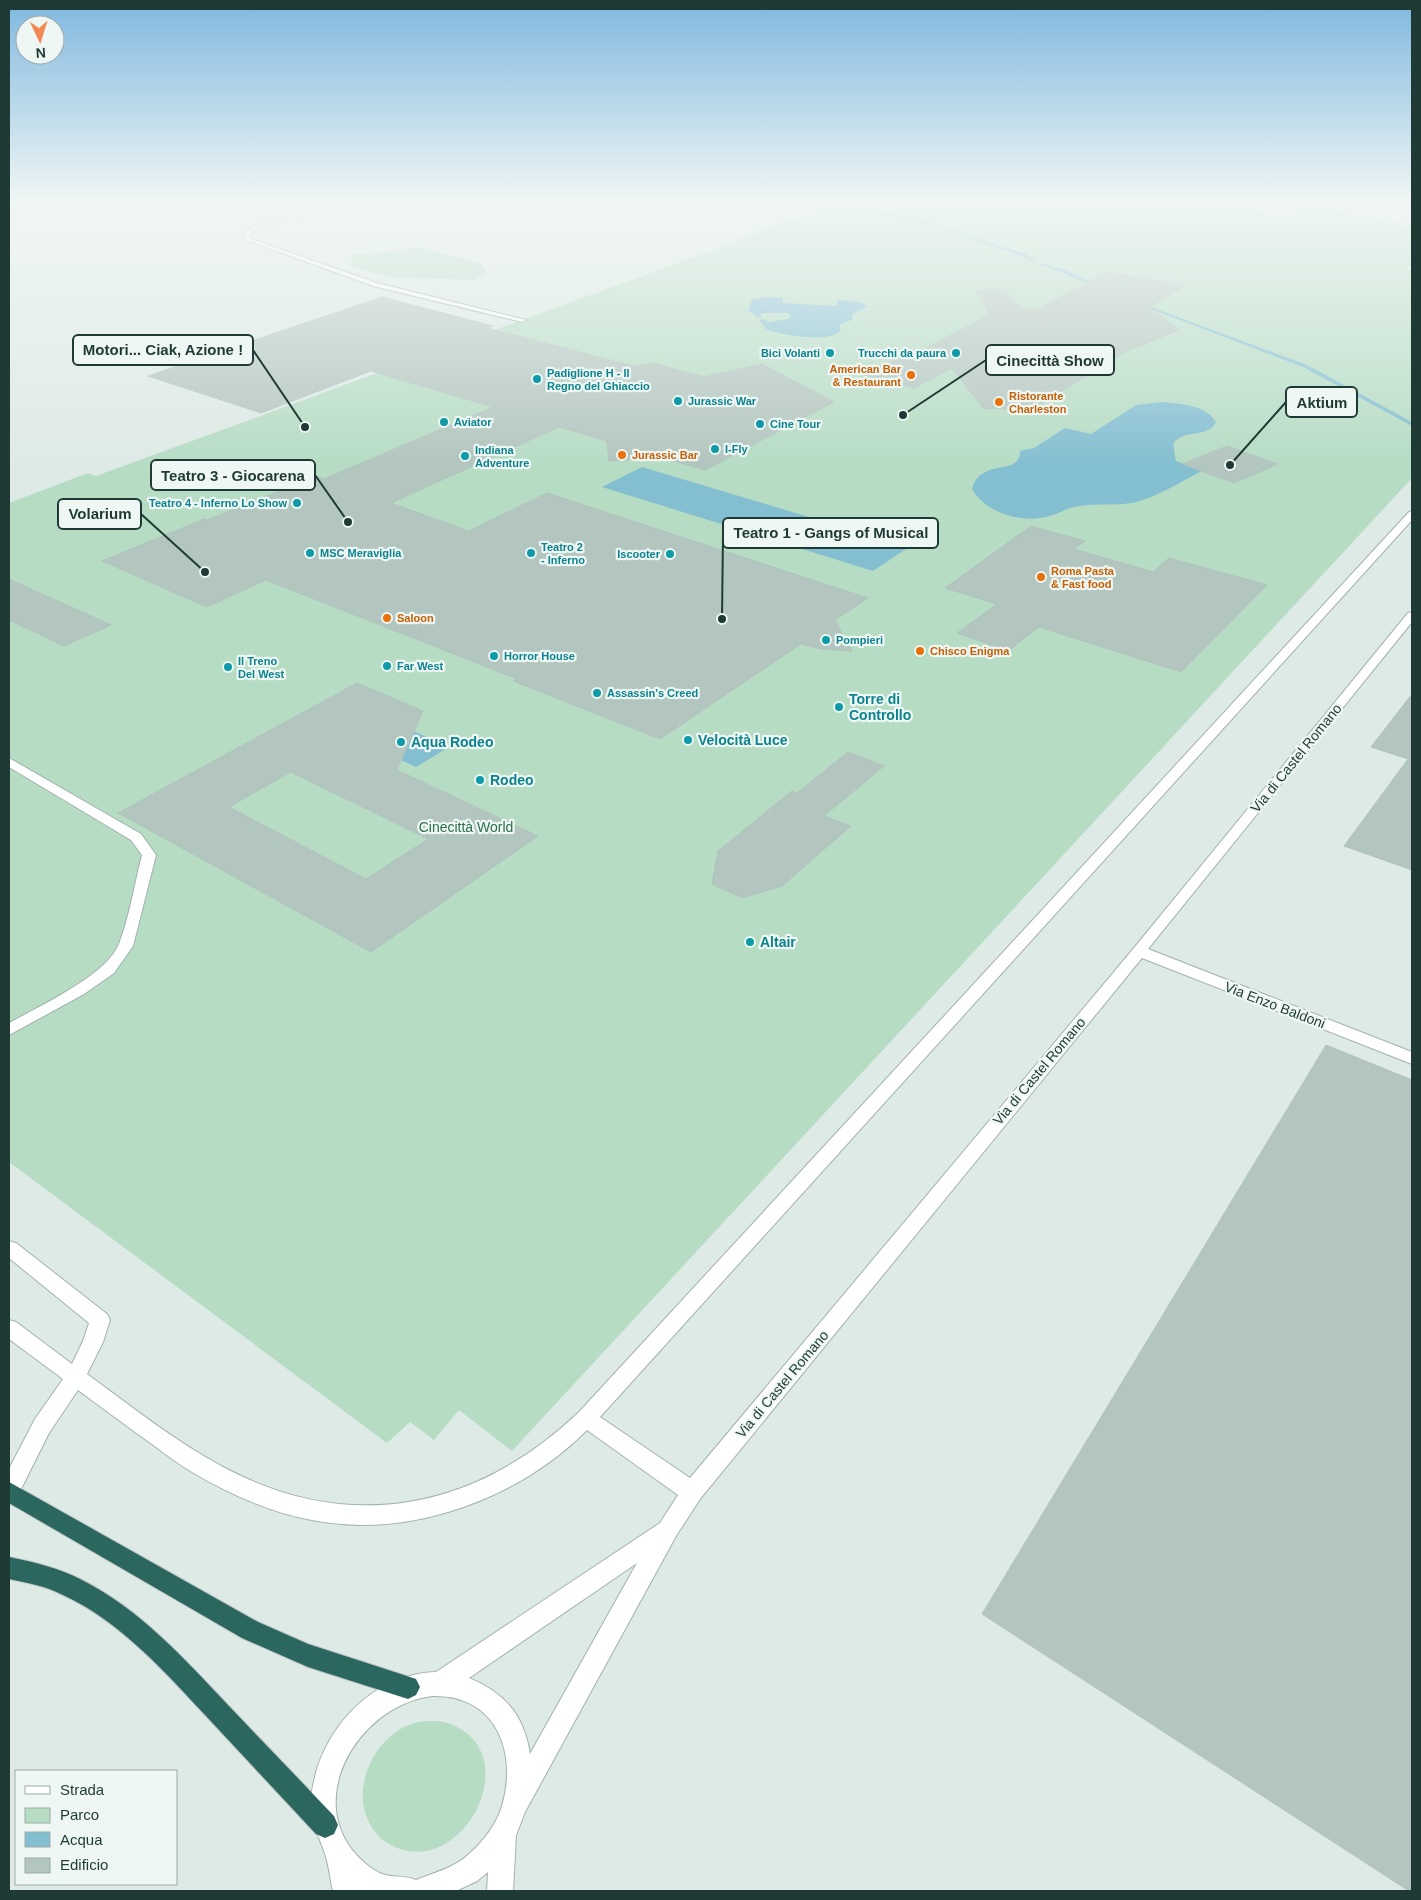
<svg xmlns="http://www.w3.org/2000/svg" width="1421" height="1900" viewBox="0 0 1421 1900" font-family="Helvetica,sans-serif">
<rect width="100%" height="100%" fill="#deeae6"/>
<g fill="#b6dcc4">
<path d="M853,201H1242L1234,207L1289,216L1296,212L1295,211C1327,205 1380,219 1412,228V266L1404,268L1412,271V478L512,1451L459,1410L434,1440L410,1422L387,1443L9,1162V503L88,473L96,476L713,250L764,229L846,204L854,206L851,203Z"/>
<path d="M422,247L481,264L488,273L474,280L389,277L350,266L354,254L386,252Z"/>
<path d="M437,1721C442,1722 450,1723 455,1726C525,1759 462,1877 395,1847C381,1841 373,1832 367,1818C352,1782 378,1731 418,1722C424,1721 431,1721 437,1721Z"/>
</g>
<g fill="#84bed1">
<path d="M767,297L783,298L782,303L836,306L838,300L860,302L867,307L854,313L851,317L853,319C849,322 842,322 839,326L841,330C831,344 780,335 766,329L759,320L764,319L768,322L788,319L791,316L788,313H764L760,314L762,317H757L748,310L752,300Z"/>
<path d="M1163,402C1181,404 1206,405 1216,422C1208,439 1183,428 1173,444L1176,461L1202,471C1180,482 1156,498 1132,503C1115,506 1096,503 1079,506C1067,507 1058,515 1046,517C1020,523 986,513 972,489C980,457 1021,477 1020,451L1034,448L1065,428L1091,434L1136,405Z"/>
<path d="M642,467L909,547L873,571L602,487Z"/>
<path d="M387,719L449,747L416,767L353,738Z"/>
</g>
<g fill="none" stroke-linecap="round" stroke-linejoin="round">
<g fill="#84bed1" fill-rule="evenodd">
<path d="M829,201L842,205L843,206L841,207L821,201Z"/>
<path d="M851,206L937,224L1025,254L1036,261L1032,262L1021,256L935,226L852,208Z"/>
<path d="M1042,263L1068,271L1094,284L1090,285L1064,273L1040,265Z"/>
<path d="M1135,301L1307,365L1412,422V426L1303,367L1135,303Z"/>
</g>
</g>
<g fill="#b3c5bf" stroke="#b1c3bd" fill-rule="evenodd">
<path d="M1108,272L1185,286L1149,307L1179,330L1127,351L1025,414L1000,408L984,409L952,368L914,388L864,375L900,357L906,358L911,356L989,315L976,290H1005L1010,298L1020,307L1036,310Z"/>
<path d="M382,297L493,326L488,328L633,366L652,363L704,377L762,364L834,402L705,470L646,453L628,460L609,461L607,441L559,427L391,503L469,531L547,493L868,598L835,620L852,651L821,649L801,644L660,739L513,681L517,679L266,580L207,607L102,561L204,519L207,520L316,476L324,479L493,407L371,371L261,413L148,376Z"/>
<path d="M1227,446L1278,464L1234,483L1182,464Z"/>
<path d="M1031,526L1085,541L1074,549L1153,572L1169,558L1267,585L1181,672L1039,627L1008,651L957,633L997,604L945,588Z"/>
<path d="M9,579L111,625L64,646L9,620Z"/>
<path d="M357,683L423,711L397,770L538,836L371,952L118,813ZM291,772L428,839L366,879L229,807Z"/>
<path d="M1412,694V870L1344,846L1408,759L1371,747Z"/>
<path d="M848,752L884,766L824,816L851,826L782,886L742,898L712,884L718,851L792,791L797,793Z"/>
<path d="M1326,1045L1412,1080V1891H1409L982,1614Z"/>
</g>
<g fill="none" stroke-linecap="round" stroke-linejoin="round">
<path stroke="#b8c7c3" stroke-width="7" stroke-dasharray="7 3" stroke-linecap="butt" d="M1039,330L1043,328"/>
<g stroke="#a1b2ad" stroke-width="2">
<g id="minor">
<path d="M347,201H359L258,228L251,233L249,238L377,283L526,320L522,322L373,286L243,239L246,231L254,226Z"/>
<path d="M1337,201H1348L1412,221V225Z"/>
<path d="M1412,511V520L600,1417L690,1478L1134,948L1408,613L1412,612V622L1148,949L1412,1052V1064L1142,958L700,1499L676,1536L525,1812L516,1835L513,1891H487L488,1872L477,1881L456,1891H333C330,1879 329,1865 325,1854C321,1841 314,1829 312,1814C309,1800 313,1783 317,1769C334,1717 379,1674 436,1672L660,1523L678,1495L587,1430C548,1469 501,1496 448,1512C355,1540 274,1521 192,1472C173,1461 157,1447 139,1435C119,1420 98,1405 78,1390L49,1433L17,1497L9,1500V1469L35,1419L63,1379L9,1339V1320L16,1322L72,1364L83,1341L89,1323L9,1258V1241L16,1243L107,1314L110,1320L103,1342L87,1374C131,1406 177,1443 225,1468C352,1535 477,1509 579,1412L1409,512ZM637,1563L530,1754C524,1715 505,1693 469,1678ZM432,1696C496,1694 518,1752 502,1806C497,1823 484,1841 470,1853C455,1868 435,1872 416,1880C396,1872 389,1883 366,1864C298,1808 355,1706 432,1696Z"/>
<path d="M9,758L141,834L156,855L133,946L114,973L84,994L9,1035V1023C38,1007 107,975 119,944C129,919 135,882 142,855L131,840L9,767Z"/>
</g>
</g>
<g stroke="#bcc4c2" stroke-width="2">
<g id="highway">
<path d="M9,1482L258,1622L308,1644L416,1679L420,1687L416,1695L408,1699L308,1667L242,1638L9,1503Z"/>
<path d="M9,1557C34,1562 59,1568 82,1580C139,1609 183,1657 226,1703C262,1741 298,1778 334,1816L338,1825L334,1834L325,1838L316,1834C280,1795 243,1756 207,1717C165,1672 120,1621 63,1595C46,1586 28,1583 9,1579Z"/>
</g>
</g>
<use href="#minor" fill="#fff" fill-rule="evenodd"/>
<use href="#highway" fill="#2b665f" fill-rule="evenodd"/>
</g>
<linearGradient id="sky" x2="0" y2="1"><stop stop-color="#80b8df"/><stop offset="0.43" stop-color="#f0f6f4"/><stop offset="1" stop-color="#f0f6f4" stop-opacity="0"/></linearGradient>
<rect width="1421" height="467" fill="url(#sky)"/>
<g fill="#0f9aa8" stroke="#eef7f3" stroke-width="2">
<circle cx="830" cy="353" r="5"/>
<circle cx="956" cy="353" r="5"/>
<circle cx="537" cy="379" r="5"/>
<circle cx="678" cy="401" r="5"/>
<circle cx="444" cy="422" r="5"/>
<circle cx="760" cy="424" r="5"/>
<circle cx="715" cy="449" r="5"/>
<circle cx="465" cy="456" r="5"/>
<circle cx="297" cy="503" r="5"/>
<circle cx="310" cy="553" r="5"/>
<circle cx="531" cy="553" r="5"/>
<circle cx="670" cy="554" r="5"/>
<circle cx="826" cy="640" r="5"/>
<circle cx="494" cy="656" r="5"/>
<circle cx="387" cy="666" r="5"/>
<circle cx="228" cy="667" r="5"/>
<circle cx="597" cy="693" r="5"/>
<circle cx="839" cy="707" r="5"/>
<circle cx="688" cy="740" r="5"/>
<circle cx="401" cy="742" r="5"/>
<circle cx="480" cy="780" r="5"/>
<circle cx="750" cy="942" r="5"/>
</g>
<g fill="#e8710a" stroke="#eef7f3" stroke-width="2">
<circle cx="911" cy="375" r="5"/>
<circle cx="999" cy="402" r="5"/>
<circle cx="622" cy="455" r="5"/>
<circle cx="1041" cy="577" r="5"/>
<circle cx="387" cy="618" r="5"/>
<circle cx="920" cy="651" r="5"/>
</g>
<g text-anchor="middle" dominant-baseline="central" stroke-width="4.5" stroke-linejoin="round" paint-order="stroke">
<g font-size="11" font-weight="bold" fill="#0d838f" stroke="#eef7f3" text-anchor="start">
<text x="820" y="353" text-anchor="end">Bici Volanti</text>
<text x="946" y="353" text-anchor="end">Trucchi da paura</text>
<text x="547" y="373">Padiglione H - Il<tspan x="547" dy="13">Regno del Ghiaccio</tspan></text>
<text x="688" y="401">Jurassic War</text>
<text x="454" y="422">Aviator</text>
<text x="770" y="424">Cine Tour</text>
<text x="725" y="449">I-Fly</text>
<text x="475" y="450">Indiana<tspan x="475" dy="13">Adventure</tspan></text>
<text x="287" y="503" text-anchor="end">Teatro 4 - Inferno Lo Show</text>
<text x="541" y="547">Teatro 2<tspan x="541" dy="13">- Inferno</tspan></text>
<text x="320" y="553">MSC Meraviglia</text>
<text x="660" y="554" text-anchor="end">Iscooter</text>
<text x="836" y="640">Pompieri</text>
<text x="504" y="656">Horror House</text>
<text x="238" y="661">Il Treno<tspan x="238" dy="13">Del West</tspan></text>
<text x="397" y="666">Far West</text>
<text x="607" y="693">Assassin's Creed</text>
</g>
<g font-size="11" font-weight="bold" fill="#c56008" stroke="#eef7f3" text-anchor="start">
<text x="901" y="369" text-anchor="end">American Bar<tspan x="901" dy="13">&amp; Restaurant</tspan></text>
<text x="1009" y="396">Ristorante<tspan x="1009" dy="13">Charleston</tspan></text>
<text x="632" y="455">Jurassic Bar</text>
<text x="1051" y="571">Roma Pasta<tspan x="1051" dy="13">&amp; Fast food</tspan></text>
<text x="397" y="618">Saloon</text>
<text x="930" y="651">Chisco Enigma</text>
</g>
<g font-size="14" font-weight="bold" fill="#0d838f" stroke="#eef7f3" text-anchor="start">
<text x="849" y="699">Torre di<tspan x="849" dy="16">Controllo</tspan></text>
<text x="698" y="740">Velocità Luce</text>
<text x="411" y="742">Aqua Rodeo</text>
<text x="490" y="780">Rodeo</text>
<text x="760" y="942">Altair</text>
</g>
<g font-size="14" fill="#1f3a35" stroke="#eef7f3">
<text transform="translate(1296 758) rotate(-51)">Via di Castel Romano</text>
<text transform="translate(1275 1005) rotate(21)">Via Enzo Baldoni</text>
<text transform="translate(1039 1071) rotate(-50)">Via di Castel Romano</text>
<text transform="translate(782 1384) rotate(-50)">Via di Castel Romano</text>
</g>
<g font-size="14" fill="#29714b" stroke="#eef7f3">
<text x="466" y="827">Cinecittà World</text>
</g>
</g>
<path fill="none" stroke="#1f3a35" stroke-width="2" d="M305 427L253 350M903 415L986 360M1230 465L1286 402M348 522L315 475M205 572L141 514M722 619L723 533"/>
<g fill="#1f3a35" stroke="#eef7f3" stroke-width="2">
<circle cx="305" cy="427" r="5"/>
<circle cx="903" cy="415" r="5"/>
<circle cx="1230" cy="465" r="5"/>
<circle cx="348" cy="522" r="5"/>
<circle cx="205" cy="572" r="5"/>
<circle cx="722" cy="619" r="5"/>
</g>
<g fill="#eef7f3" stroke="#1f3a35" stroke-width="2">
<rect x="73" y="335" width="180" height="30" rx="5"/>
<rect x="986" y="345" width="128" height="30" rx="5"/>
<rect x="1286" y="387" width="71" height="30" rx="5"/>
<rect x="151" y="460" width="164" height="30" rx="5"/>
<rect x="58" y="499" width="83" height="30" rx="5"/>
<rect x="723" y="518" width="215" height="30" rx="5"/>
</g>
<g font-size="15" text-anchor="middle" font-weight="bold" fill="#1f3a35">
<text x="163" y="355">Motori... Ciak, Azione !</text>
<text x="1050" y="366">Cinecittà Show</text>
<text x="1322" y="408">Aktium</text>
<text x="233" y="481">Teatro 3 - Giocarena</text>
<text x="100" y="519">Volarium</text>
<text x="831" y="538">Teatro 1 - Gangs of Musical</text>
</g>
<rect width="1421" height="1900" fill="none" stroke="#1f3a35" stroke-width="20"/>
<rect x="15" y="1770" width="162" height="115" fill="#eef7f3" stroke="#9baba7"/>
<rect x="25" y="1786" width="25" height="8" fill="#ffffff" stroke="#9baba7"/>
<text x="60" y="1795" font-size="15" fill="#1f3a35">Strada</text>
<rect x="25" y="1808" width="25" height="15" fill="#b6dcc4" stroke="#9baba7"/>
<text x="60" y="1820" font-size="15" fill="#1f3a35">Parco</text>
<rect x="25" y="1832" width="25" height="15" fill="#84bed1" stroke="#9baba7"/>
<text x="60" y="1845" font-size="15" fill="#1f3a35">Acqua</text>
<rect x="25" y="1858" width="25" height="15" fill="#b3c5bf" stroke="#9baba7"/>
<text x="60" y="1870" font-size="15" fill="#1f3a35">Edificio</text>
<g transform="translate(40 40) rotate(176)"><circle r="24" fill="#eef7f3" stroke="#9baba7"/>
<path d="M0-4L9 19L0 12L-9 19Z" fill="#f48852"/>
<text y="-8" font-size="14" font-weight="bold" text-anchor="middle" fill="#1f3a35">N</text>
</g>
</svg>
